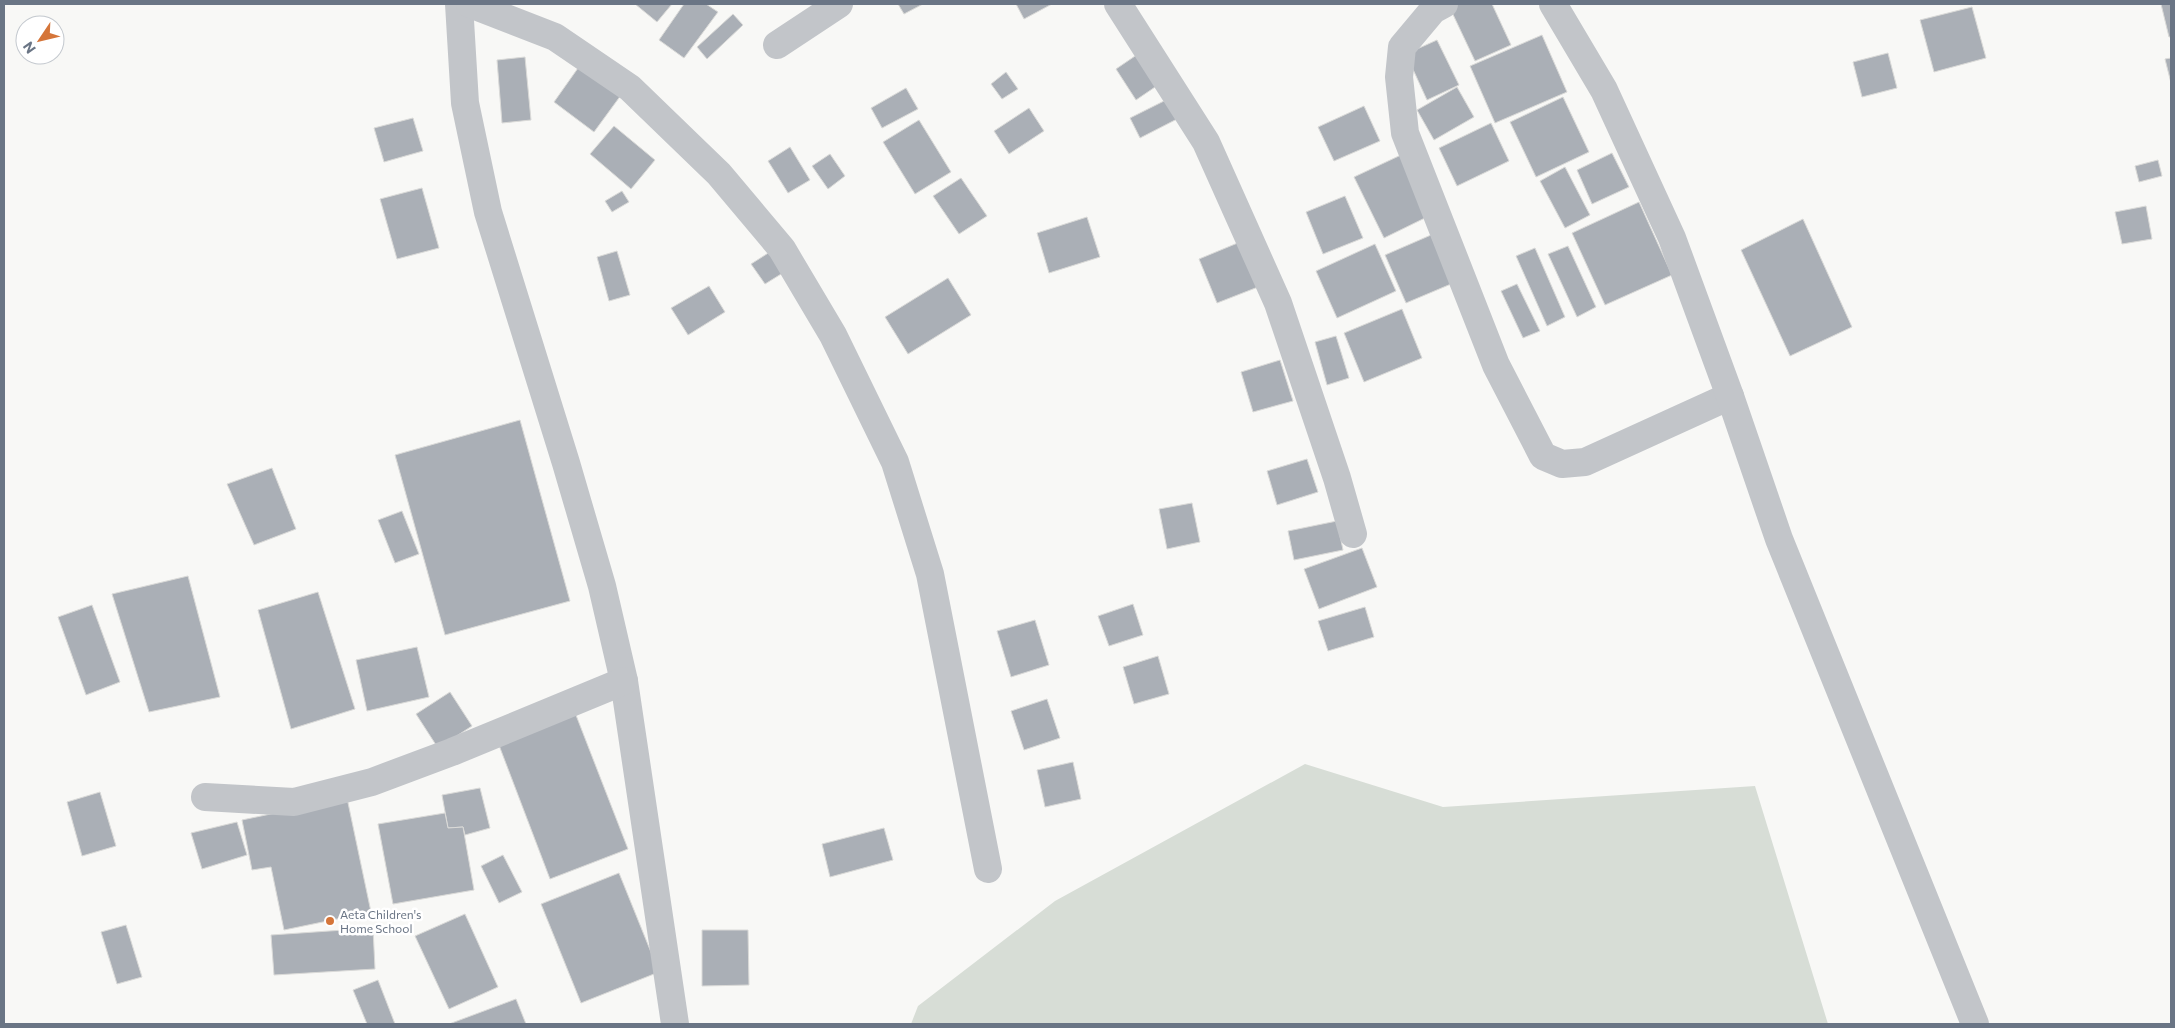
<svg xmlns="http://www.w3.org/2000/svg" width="2175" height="1028" viewBox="0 0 2175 1028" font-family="Commissioner,sans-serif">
<rect width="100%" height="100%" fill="#f8f8f6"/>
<path fill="#d7ddd6" d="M1305,764L1443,807L1755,786L1828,1024H911L918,1006L1055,901Z"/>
<g fill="#aaafb6" stroke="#dadad8">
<path d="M635,4H672L657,22Z"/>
<path d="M684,4H706L718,12L684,58L659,40Z"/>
<path d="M898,4H923L904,14Z"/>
<path d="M1016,4H1052L1024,19Z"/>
<path d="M1454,4H1492L1511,45L1475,61L1449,6Z"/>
<path d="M2161,4H2171V37H2169Z"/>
<path d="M1972,7L1986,58L1934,72L1920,20Z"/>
<path d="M733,14L743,25L707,59L697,47Z"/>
<path d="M1542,35L1567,92L1495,123L1470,66Z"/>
<path d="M1437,40L1459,85L1427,100L1406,54Z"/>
<path d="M1888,53L1897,88L1862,97L1853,62Z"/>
<path d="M1138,54L1158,85L1136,100L1116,69Z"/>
<path d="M525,57L531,120L502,123L497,60Z"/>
<path d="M2171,58V83L2165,59Z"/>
<path d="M583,61L624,91L594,132L554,102Z"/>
<path d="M1006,72L1018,89L1002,99L991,84Z"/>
<path d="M1457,87L1474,117L1434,140L1417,110Z"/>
<path d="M906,88L918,109L882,128L871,108Z"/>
<path d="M1563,97L1589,152L1536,177L1510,122Z"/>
<path d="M1170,98L1179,118L1140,138L1130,118Z"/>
<path d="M1364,106L1380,141L1334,161L1318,127Z"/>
<path d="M1029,108L1044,131L1009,154L994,131Z"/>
<path d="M413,118L423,151L384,162L374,128Z"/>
<path d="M919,120L951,172L915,194L883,142Z"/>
<path d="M1491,123L1509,161L1457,186L1439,148Z"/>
<path d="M614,126L655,160L631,189L590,154Z"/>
<path d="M790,147L810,180L788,193L768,161Z"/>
<path d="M1612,153L1629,187L1592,204L1577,170Z"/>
<path d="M830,154L845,176L828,189L812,166Z"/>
<path d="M1401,155L1431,215L1384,238L1354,177Z"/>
<path d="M2158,160L2162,176L2139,182L2135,166Z"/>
<path d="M1565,167L1590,215L1565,228L1540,181Z"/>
<path d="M961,178L987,216L959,234L933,196Z"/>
<path d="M422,188L439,248L397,259L380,199Z"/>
<path d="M622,191L629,202L612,212L605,201Z"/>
<path d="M1345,196L1363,238L1323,254L1306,212Z"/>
<path d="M1639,202L1672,275L1605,305L1572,233Z"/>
<path d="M2146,206L2152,239L2122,244L2115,212Z"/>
<path d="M1087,217L1100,257L1049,273L1037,233Z"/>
<path d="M1803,219L1852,327L1790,356L1741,250Z"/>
<path d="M1431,235L1451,284L1406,303L1385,255Z"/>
<path d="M1240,242L1258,287L1217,303L1199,259Z"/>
<path d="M1375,244L1396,291L1337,318L1316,271Z"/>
<path d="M1568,246L1596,307L1577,317L1548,254Z"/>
<path d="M1535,248L1565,317L1547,326L1516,256Z"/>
<path d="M773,250L786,271L765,284L751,264Z"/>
<path d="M617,251L630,295L609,301L597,257Z"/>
<path d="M948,278L971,315L908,354L885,317Z"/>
<path d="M1517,284L1540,331L1523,338L1501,291Z"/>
<path d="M709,286L725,312L688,335L671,308Z"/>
<path d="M1402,309L1422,358L1364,382L1344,333Z"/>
<path d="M1336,336L1349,378L1327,385L1315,342Z"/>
<path d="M1280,360L1293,401L1253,412L1241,372Z"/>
<path d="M520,420L570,601L445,635L395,455Z"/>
<path d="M1307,459L1318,492L1277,505L1267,471Z"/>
<path d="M272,468L296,529L254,545L227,484Z"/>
<path d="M1192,503L1200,542L1167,549L1159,509Z"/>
<path d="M402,511L419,554L395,563L378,520Z"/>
<path d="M1337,521L1343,550L1294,560L1288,531Z"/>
<path d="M1362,548L1377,587L1319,609L1304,569Z"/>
<path d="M188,576L220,697L149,712L112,594Z"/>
<path d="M318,592L355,709L291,729L258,610Z"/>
<path d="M1133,604L1143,635L1109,646L1098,616Z"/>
<path d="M92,605L120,682L86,695L58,617Z"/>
<path d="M1365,607L1374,637L1328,651L1318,621Z"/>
<path d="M1035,620L1049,665L1011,677L997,631Z"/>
<path d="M417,647L429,697L367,711L356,660Z"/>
<path d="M1158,656L1169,694L1134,704L1123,667Z"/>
<path d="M450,692L472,726L438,748L416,714Z"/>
<path d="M1047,699L1060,738L1024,750L1011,711Z"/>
<path d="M574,710L628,849L550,879L497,740Z"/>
<path d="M1073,762L1081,799L1045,807L1037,770Z"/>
<path d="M480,788L490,828L465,835L463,827L448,828L442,795Z"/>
<path d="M100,792L116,846L82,856L67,802Z"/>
<path d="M347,798L371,912L284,930L271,867L252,870L242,820Z"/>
<path d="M445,813L448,828L463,827L474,890L393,904L378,824Z"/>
<path d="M237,822L247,855L202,869L191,833Z"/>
<path d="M884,828L893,860L830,877L822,844Z"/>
<path d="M503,855L522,892L499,903L481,866Z"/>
<path d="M619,873L659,972L581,1003L541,904Z"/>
<path d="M465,914L498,987L449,1009L415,936Z"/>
<path d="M126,925L142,977L117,984L101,932Z"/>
<path d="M373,928L375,969L274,975L271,935Z"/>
<path d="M702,930H748L749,985L702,986Z"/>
<path d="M378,980L395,1024H367L353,990Z"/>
<path d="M516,999L526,1024H449Z"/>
</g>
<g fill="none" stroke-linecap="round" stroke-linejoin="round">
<g stroke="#c2c5c9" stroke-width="28">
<path d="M459,4L465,103L488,212L566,463L602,586L624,681L675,1024"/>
<path d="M470,4L555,37L630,88L719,174L782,249L833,335L895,462L930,574L988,869"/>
<path d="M1118,4L1206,142L1278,303L1337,478L1353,534"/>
<path d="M1444,4L1433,10L1402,47L1399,77L1405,133L1496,365L1543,456L1562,464L1585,462L1730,396"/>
<path d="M1553,4L1604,90L1672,238L1730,396L1779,539L1975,1024"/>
<path d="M777,45L839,4"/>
<path d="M205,797L294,802L372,782L452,752L624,681"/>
</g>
</g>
<circle fill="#d57539" stroke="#fff" stroke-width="2" cx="330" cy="921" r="5"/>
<g text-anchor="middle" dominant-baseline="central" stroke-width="5" stroke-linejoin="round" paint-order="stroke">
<g font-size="12" fill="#6a7585" stroke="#fff" text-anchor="start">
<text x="340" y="914">Aeta Children's<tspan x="340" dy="14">Home School</tspan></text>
</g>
</g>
<rect width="2175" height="1028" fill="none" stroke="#6a7585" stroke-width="10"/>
<g transform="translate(40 40) rotate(235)"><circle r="24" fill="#ffffff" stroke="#c3c8ce"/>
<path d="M0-4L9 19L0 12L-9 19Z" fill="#d57539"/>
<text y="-8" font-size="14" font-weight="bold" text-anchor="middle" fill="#6a7585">N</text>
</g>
</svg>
